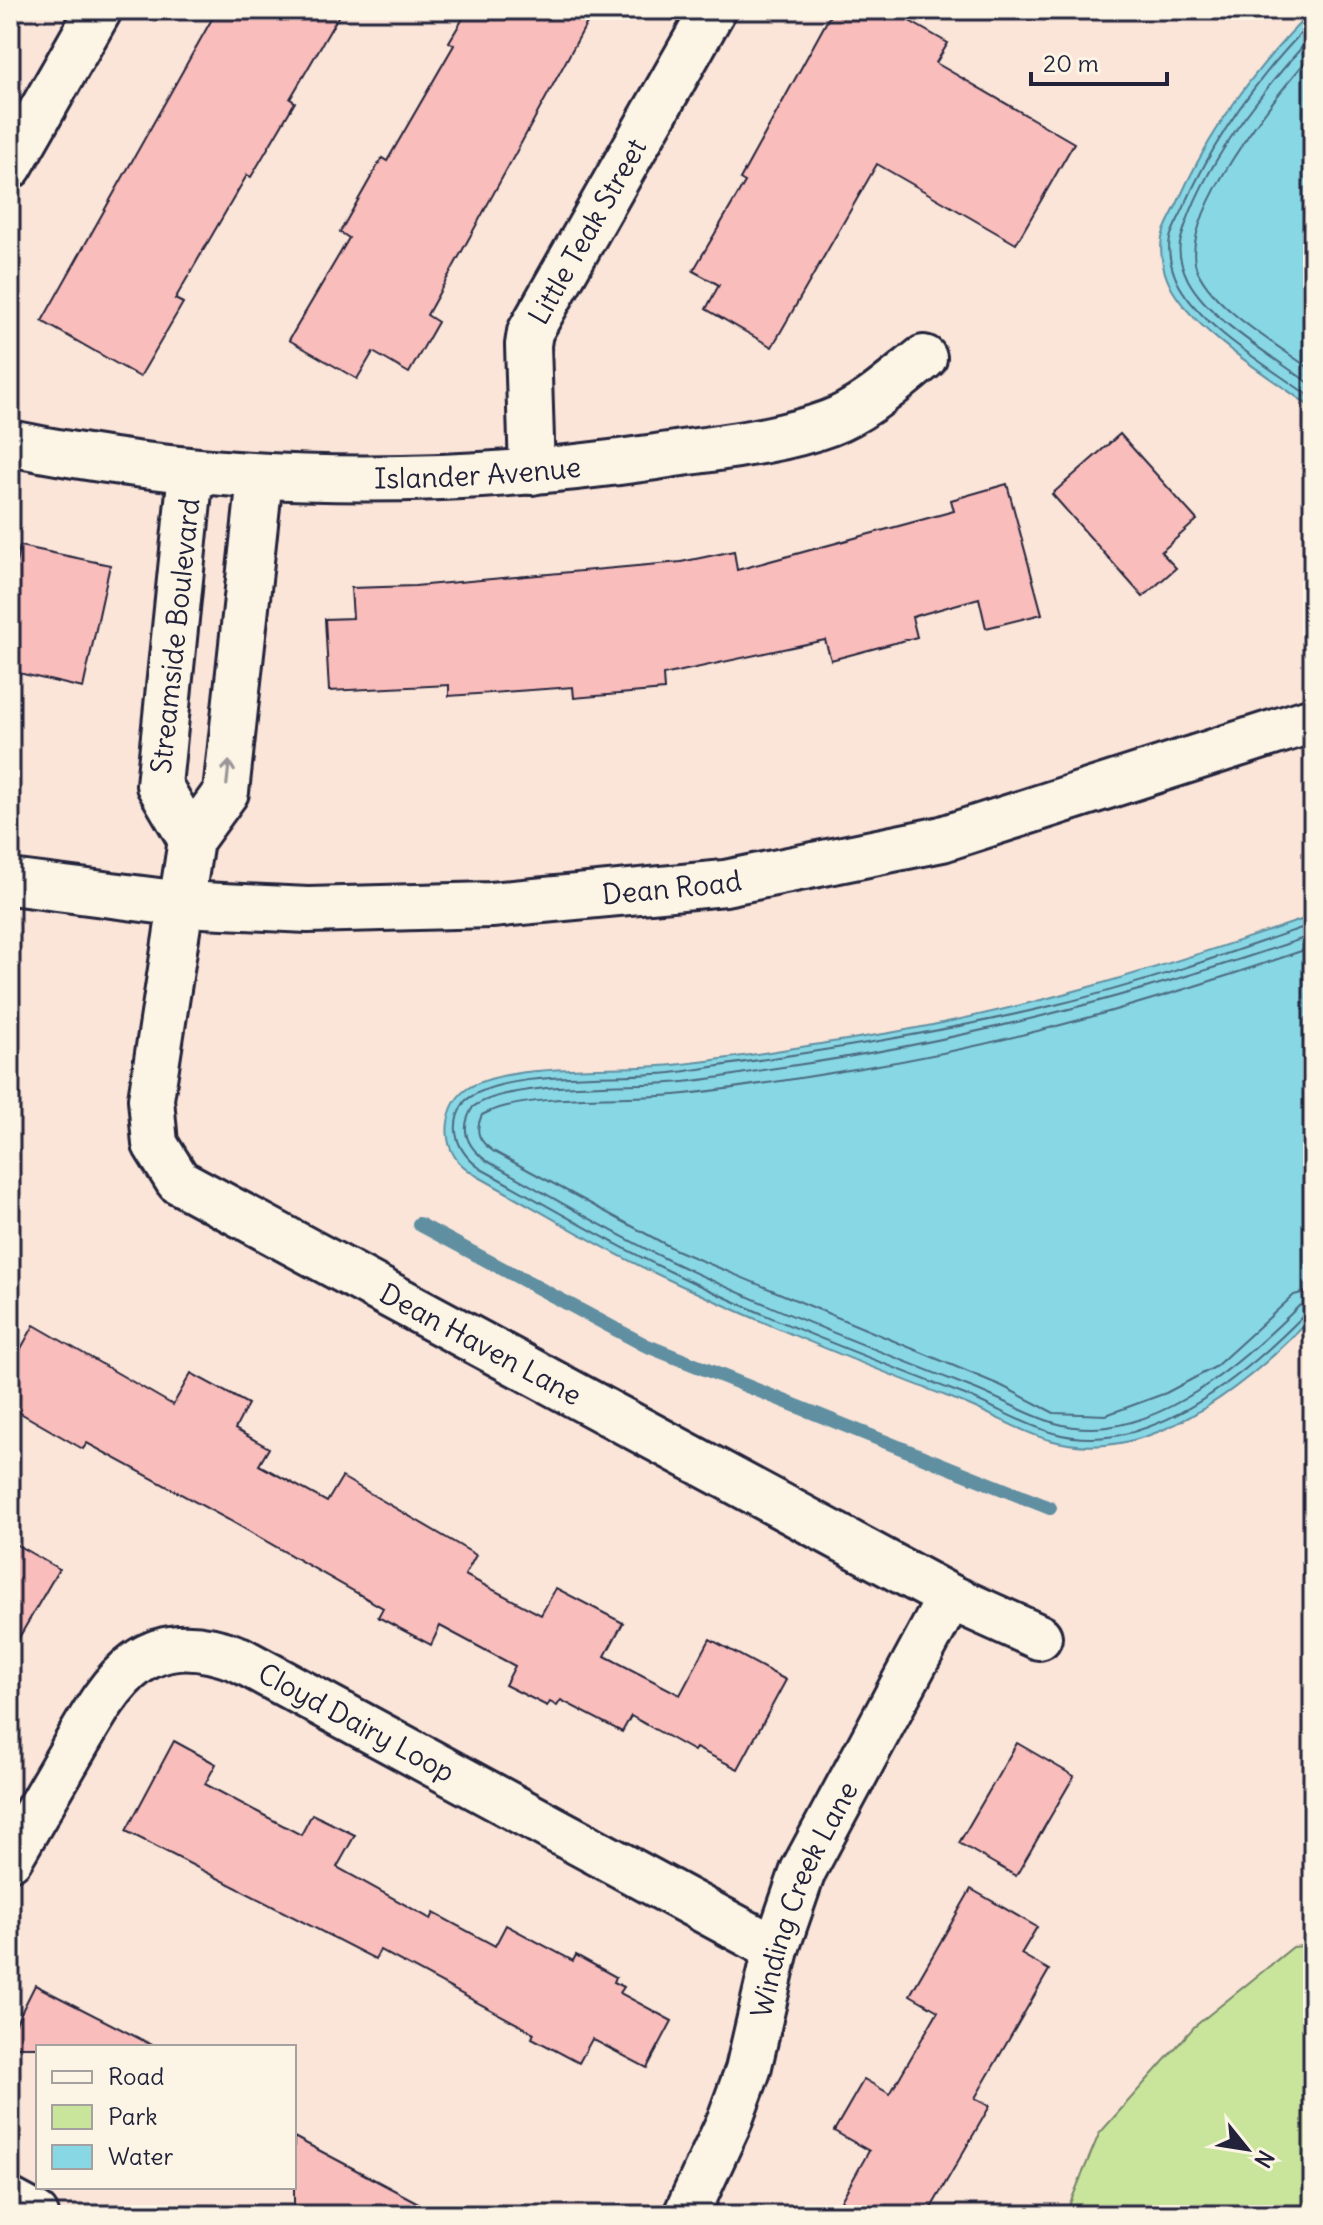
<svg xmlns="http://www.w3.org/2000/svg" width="1323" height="2225" viewBox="0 0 1323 2225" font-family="Delius,sans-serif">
<rect width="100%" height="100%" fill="#fbe4d8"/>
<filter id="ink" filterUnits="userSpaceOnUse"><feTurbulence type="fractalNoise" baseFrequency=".0125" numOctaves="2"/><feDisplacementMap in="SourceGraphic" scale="16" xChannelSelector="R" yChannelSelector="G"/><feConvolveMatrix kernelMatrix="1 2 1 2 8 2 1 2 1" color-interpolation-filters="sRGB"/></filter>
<g filter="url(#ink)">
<path fill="#c9e59c" stroke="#76846c" stroke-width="2" d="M1313,1945V2215H1065L1099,2134L1194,2027L1293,1947Z"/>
<g fill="#88d7e5" stroke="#5f8fa1" stroke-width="2">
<path d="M1313,10V409C1270,376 1201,337 1173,291C1164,276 1159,255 1162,238C1164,227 1172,215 1177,204C1209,132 1256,66 1313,10Z"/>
<path d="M1313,916V1316C1263,1370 1183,1438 1106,1445C1045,1451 1013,1422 959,1401C859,1363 760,1323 663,1277C600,1248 539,1210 477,1176C469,1171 460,1165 455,1157C441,1135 447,1100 470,1087C517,1062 618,1071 673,1065C733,1059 793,1048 852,1039C1010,1016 1163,967 1313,916Z"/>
</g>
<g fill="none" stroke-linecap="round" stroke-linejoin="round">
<g stroke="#4b6a7f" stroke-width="2">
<path d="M1313,21C1260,74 1215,137 1185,205C1181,215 1173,227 1170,238C1167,253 1172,272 1179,285C1203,329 1273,369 1313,399"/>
<path d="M1313,35C1262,91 1202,165 1181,239C1177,252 1182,268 1188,280C1210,321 1276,358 1313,386"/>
<path d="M1313,53C1279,92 1173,221 1198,272C1216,310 1279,346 1313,371"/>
<path d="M1313,924C1229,953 1145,983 1059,1004C934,1035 806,1053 679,1072C626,1080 506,1067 465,1101C447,1127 457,1152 481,1169C542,1202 601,1238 663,1268C760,1316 863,1356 965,1395C1015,1415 1050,1444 1107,1437C1182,1428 1255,1365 1305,1314L1313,1312"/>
<path d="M1313,935C1142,994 970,1040 790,1066C751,1071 710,1081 670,1083C625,1086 508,1081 473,1107C459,1129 467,1147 487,1161C547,1194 606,1230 668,1260C766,1307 868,1347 970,1387C1018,1405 1052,1434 1107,1427C1180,1418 1249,1355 1299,1306L1313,1302"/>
<path d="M1313,947C1165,998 1016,1043 861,1068C800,1078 737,1089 675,1095C624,1100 525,1092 482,1115C474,1132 479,1141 493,1151L676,1250L1002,1386L1054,1413L1106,1415L1166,1393L1215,1367L1294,1295L1313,1290"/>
</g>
<path stroke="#5f8fa1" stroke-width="14" d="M419,1224L645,1345L1050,1508"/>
</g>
<g fill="#f9bdbb" stroke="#22223b" stroke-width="2">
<path d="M217,10H342L290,99L295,102L251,177L247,175L175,299L183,303L140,377L42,321Z"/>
<path d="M468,10H594L427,315L438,322L409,373L373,352L357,379L289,340L349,238L340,232L382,158L387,161L454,45L449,42Z"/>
<path d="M833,10H890L948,43L936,63L1074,143L1016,244L877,164L772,347L706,309L719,285L693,271L745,182L740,179Z"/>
<path d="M1120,434L1197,520L1161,552L1176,568L1143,597L1052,494Z"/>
<path d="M1007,484L1042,614L986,628L979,598L912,617L917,637L831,660L825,640L663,675L664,690L574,698L573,687L449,696V685L329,691L325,619L353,618L351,588L415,586L681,562L734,551L737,570L954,511L951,500Z"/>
<path d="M20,546L110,565L83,688L10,671V589Z"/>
<path d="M34,1325L173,1405L191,1373L248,1404L235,1429L269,1448L259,1465L327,1502L342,1477L476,1555L465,1575L541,1615L556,1588L623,1623L605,1656L680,1695L710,1639L786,1680L738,1769L696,1748L694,1751L631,1716L622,1732L561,1700L557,1706L550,1702L547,1706L505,1685L515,1666L440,1626L431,1645L378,1617L383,1608L229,1520L87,1443L83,1449L10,1407V1368Z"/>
<path d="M10,1541L59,1569L10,1653Z"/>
<path d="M174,1741L216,1764L205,1784L301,1835L312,1814L355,1835L337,1867L431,1919L434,1913L495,1946L506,1925L573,1961L576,1955L616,1977L614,1982L624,1987L620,1993L672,2021L647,2068L592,2039L579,2063L532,2038L534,2033L380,1950L375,1959L126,1831Z"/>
<path d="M1017,1743L1074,1776L1016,1876L959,1843Z"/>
<path d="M971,1889L1037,1927L1021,1954L1049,1970L975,2098L990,2106L927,2215H833L869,2151L834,2131L864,2079L890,2094L938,2011L910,1995Z"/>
<path d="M35,1985L156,2047H10V2035Z"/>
<path d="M294,2137L441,2215H294Z"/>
</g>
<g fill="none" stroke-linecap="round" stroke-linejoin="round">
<g stroke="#22223b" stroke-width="50">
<g id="street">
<path d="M10,166L99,10"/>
<path id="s1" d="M10,443C223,487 441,488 656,457C712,448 775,443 829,423C864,410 895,381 924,358"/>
<path d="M191,472L159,785L191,840"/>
<path id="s2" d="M532,472L528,345L530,332L713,10"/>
<path id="s3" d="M260,478L226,792L191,840L151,1099L155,1144L178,1181L950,1597L1039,1637"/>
<path id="s4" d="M10,1858C30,1823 51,1788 71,1753C113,1680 143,1622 239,1659L776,1949"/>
<path d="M10,2201L36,2215"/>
<path id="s5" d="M686,2215L729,2122L748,2070L776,1949L803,1871L950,1597"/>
</g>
</g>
<g stroke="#22223b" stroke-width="50">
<g id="secondary">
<path id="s6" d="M10,882L182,904L308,910L491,905L725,883L942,839L1313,720"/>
</g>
</g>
<use href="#street" stroke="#fcf5e5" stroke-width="44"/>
<use href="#secondary" stroke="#fcf5e5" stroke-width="44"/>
</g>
<defs><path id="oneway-shaft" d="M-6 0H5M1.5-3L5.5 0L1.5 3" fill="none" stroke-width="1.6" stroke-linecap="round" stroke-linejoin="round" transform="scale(2)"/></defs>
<use stroke="#9a9698" href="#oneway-shaft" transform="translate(228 773) rotate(-84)"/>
</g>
<g text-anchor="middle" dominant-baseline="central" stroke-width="7" stroke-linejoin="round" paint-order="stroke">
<g font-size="28" fill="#22223b" stroke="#fcf5e5">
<text stroke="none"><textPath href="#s2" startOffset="256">Little Teak Street</textPath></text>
<text stroke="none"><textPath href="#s1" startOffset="470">Islander Avenue</textPath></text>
<text transform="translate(175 636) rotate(-84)">Streamside Boulevard</text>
<text stroke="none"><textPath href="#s6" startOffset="664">Dean Road</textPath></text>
<text stroke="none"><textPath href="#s3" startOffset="1070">Dean Haven Lane</textPath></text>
<text stroke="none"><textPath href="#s4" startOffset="474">Cloyd Dairy Loop</textPath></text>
<text stroke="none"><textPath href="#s5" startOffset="338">Winding Creek Lane</textPath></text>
</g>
</g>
<rect width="1323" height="2225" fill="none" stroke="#fcf5e5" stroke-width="40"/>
<rect x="20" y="20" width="1283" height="2185" fill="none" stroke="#22223b" stroke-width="3" filter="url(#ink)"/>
<rect x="36" y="2045" width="260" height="144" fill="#fcf5e5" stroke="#a5a1a1" stroke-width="2"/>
<rect x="52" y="2071" width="40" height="12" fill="#fcf5e5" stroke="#a5a1a1" stroke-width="2"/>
<text x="108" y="2085" font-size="24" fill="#22223b">Road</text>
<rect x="52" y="2105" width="40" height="24" fill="#c9e59c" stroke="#a5a1a1" stroke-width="2"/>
<text x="108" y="2125" font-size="24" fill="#22223b">Park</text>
<rect x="52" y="2145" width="40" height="24" fill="#88d7e5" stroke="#a5a1a1" stroke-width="2"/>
<text x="108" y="2165" font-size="24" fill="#22223b">Water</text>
<g transform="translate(1247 2149) rotate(120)" stroke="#fcf5e5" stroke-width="6" paint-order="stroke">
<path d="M0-6L14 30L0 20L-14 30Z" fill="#22223b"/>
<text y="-12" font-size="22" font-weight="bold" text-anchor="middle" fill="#22223b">N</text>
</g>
<path d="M1031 72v12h136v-12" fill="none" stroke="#22223b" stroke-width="4"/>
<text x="1043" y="72" font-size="24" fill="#22223b" stroke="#fcf5e5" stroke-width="6" paint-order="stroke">20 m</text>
</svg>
